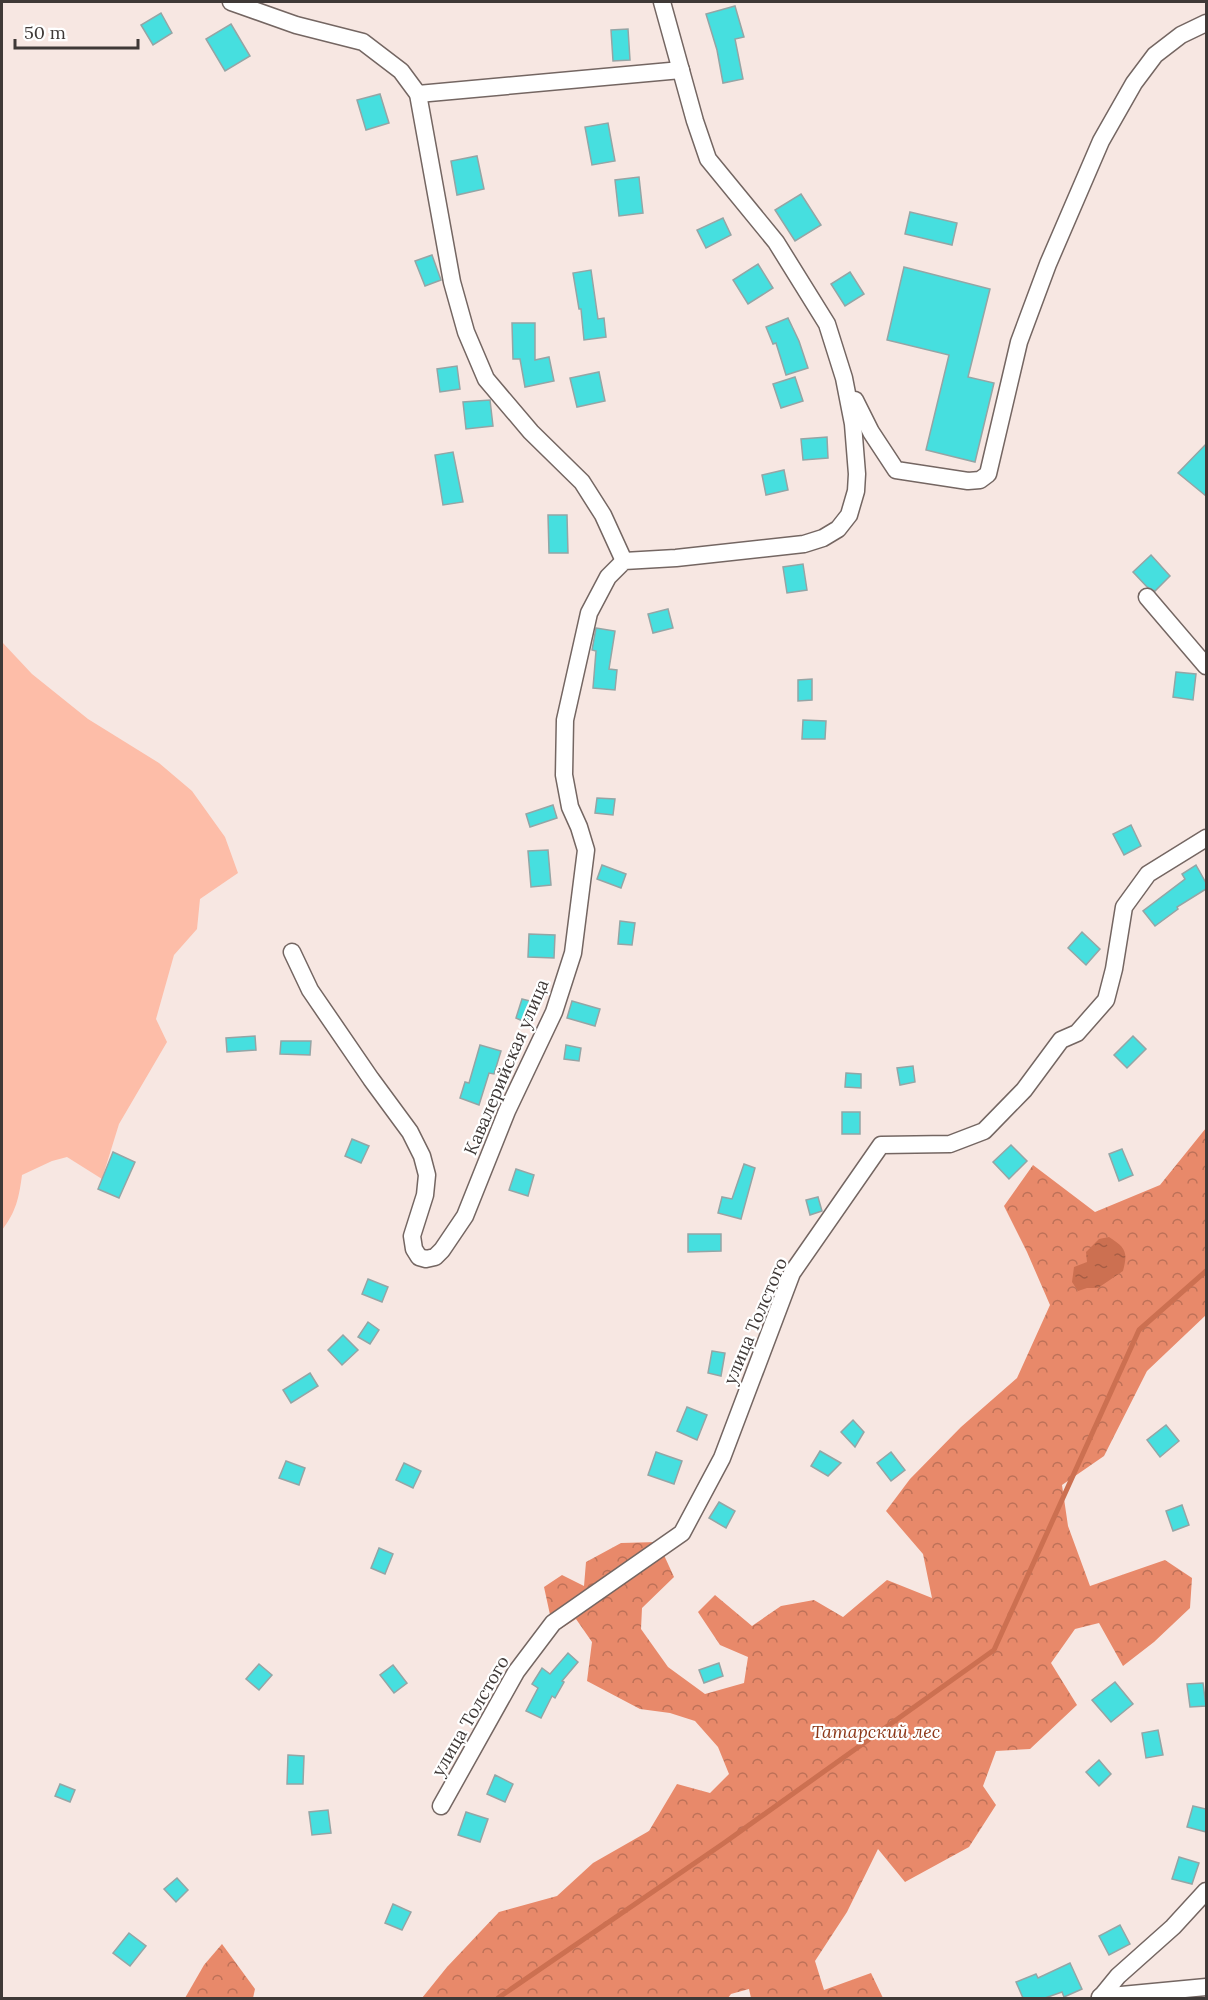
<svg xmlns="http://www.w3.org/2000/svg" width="1208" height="2000" viewBox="0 0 1208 2000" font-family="Lora,serif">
<defs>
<pattern id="forest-crowns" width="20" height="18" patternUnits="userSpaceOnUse" patternTransform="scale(1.5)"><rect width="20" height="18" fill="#e8896a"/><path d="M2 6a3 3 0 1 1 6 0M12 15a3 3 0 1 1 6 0" fill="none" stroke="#bd7158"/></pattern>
<pattern id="water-ripples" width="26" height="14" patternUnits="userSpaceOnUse" patternTransform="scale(1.5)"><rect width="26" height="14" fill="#cc7051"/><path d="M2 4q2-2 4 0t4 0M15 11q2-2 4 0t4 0" fill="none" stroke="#a75d44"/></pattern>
</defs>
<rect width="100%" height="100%" fill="#f7e7e2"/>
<path fill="#fdbda8" d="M2,642L32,674L88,719L159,763L192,791L225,837L238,873L200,899L197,929L174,955L156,1019L167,1042L119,1124L102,1179L67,1157L52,1161L22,1175C19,1198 16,1212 2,1230Z"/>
<g fill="url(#forest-crowns)">
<path d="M1206,1128V1315L1147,1371L1104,1456L1062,1485L1068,1526L1090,1586L1165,1560L1192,1578L1190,1608L1154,1642L1123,1666L1099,1623L1075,1629L1051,1663L1077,1705L1030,1749L996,1751L983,1786L996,1805L969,1847L905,1882L878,1849L847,1912L815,1961L824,1990L871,1973L883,1998H751L749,1989L731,1994L728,1998H422L447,1967L499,1912L557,1896L593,1863L649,1831L677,1784L710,1793L729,1774L718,1747L695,1721L670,1713L640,1709L587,1681L592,1642L576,1619L554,1633L544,1587L562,1575L584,1586L586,1562L621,1543L658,1542L674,1577L642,1608L641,1629L668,1667L705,1694L744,1683L748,1657L720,1645L698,1612L715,1595L752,1626L781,1606L814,1600L843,1617L887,1580L932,1598L923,1554L886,1511L910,1479L961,1427L1017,1378L1050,1305L1027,1252L1004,1206L1033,1165L1095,1212L1160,1185Z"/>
<path d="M222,1944L255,1989L253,1998H185L204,1965Z"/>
</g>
<path fill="url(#water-ripples)" d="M1109,1237C1126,1248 1128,1252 1123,1271L1098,1288H1087L1078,1291L1072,1282L1074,1267L1087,1262L1086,1252L1099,1239Z"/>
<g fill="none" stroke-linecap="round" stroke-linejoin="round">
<path stroke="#cc7051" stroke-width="5" d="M498,1998L724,1843L994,1650L1139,1330L1206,1271"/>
</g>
<g fill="#46dfdf" stroke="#94a5a5" stroke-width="1.5">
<path d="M735,6L744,37L735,39L743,79L723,83L717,50L706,14Z"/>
<path d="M161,13L172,33L153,45L141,25Z"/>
<path d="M231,24L250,56L225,71L206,39Z"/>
<path d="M628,29L630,60L613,61L611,30Z"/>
<path d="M380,94L389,123L366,130L357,100Z"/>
<path d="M608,123L615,161L592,165L585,127Z"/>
<path d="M477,156L484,189L457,195L451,161Z"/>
<path d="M639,177L643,213L619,216L615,180Z"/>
<path d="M801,194L821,225L795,241L775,210Z"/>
<path d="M910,212L957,223L952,245L905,234Z"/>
<path d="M723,218L731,235L706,248L697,230Z"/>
<path d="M432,255L441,280L425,286L415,261Z"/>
<path d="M758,264L773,288L748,304L733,280Z"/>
<path d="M904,267L990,289L968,377L994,383L975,462L926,450L949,355L887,340Z"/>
<path d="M591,270L598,319L604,318L606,337L584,340L581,309H579L573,273Z"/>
<path d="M850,272L864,294L845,306L831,284Z"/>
<path d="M788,318L799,341L808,368L786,375L776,343L773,344L766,327Z"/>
<path d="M512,323H535V360L549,357L554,381L525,387L520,359H513Z"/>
<path d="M457,366L460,389L440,392L437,369Z"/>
<path d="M599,372L605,401L577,407L570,378Z"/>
<path d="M795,377L803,401L781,408L773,384Z"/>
<path d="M490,400L493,426L466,429L463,402Z"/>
<path d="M827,437L828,458L803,460L801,439Z"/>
<path d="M1206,444V496L1178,473Z"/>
<path d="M453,452L463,502L443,505L435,455Z"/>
<path d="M784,470L788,490L766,495L762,475Z"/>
<path d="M548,515H567L568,553H549Z"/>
<path d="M1151,555L1170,576L1155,591L1147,587L1133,572Z"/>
<path d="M803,564L807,590L787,593L783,567Z"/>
<path d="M668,609L673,628L653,633L648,614Z"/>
<path d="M596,628L615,631L609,669L617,670L615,690L593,688L596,651L592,650Z"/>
<path d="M1176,672L1196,674L1193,700L1173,697Z"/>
<path d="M812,679V700L798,701V680Z"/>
<path d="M803,720L826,721L825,739H802Z"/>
<path d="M597,798L615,799L613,815L595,813Z"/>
<path d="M553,805L557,818L530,827L526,814Z"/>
<path d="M1131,825L1141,846L1124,855L1113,834Z"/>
<path d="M548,850L551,885L531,887L528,851Z"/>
<path d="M602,865L626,874L621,888L597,879Z"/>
<path d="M1196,865L1206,883V889L1177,907L1178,909L1155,926L1143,911L1185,879L1182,874Z"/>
<path d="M620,921L635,923L632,945L618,944Z"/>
<path d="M1082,932L1100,949L1086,965L1068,948Z"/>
<path d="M529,934L555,935L554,958L528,957Z"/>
<path d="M522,999L534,1002L527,1023L516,1018Z"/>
<path d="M572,1001L600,1009L595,1026L567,1018Z"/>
<path d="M255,1036L256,1050L227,1052L226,1038Z"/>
<path d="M1133,1036L1146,1049L1127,1068L1114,1055Z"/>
<path d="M281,1041H311L310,1055L280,1054Z"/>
<path d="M480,1045L501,1051L494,1074L489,1073L479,1105L460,1098L465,1082L469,1083Z"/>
<path d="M566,1045L581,1048L579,1061L564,1059Z"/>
<path d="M913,1066L915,1082L900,1085L897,1068Z"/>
<path d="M846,1073L861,1074V1088L845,1087Z"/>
<rect x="842" y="1112" width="18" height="22"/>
<path d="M352,1139L369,1146L361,1163L345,1156Z"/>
<path d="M1011,1145L1027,1161L1009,1179L993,1162Z"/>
<path d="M1122,1149L1133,1175L1119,1181L1109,1154Z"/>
<path d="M113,1152L135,1162L119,1198L98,1189Z"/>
<path d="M744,1164L755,1168L741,1219L718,1213L722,1197L732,1199Z"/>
<path d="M516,1169L534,1175L528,1196L509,1190Z"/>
<path d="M818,1197L822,1211L810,1215L806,1200Z"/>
<path d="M688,1234H721V1251L688,1252Z"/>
<path d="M368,1279L388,1287L382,1302L362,1294Z"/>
<path d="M368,1322L379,1330L370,1344L358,1337Z"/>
<path d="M343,1335L358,1350L342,1365L328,1350Z"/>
<path d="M712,1351L725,1353L721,1376L708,1373Z"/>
<path d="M310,1373L318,1386L291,1403L283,1390Z"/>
<path d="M687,1407L707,1415L697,1440L677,1431Z"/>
<path d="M853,1420L864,1432L855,1447L841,1432Z"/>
<path d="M1166,1425L1179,1441L1160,1457L1147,1440Z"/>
<path d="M820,1451L841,1463L828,1476L811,1466Z"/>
<path d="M656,1452L682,1461L674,1484L648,1475Z"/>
<path d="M891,1452L905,1470L891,1481L877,1463Z"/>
<path d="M286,1461L305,1468L299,1485L279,1478Z"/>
<path d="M404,1463L421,1471L413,1488L396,1480Z"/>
<path d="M719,1502L735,1511L726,1528L709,1518Z"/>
<path d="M1182,1505L1189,1525L1173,1531L1166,1511Z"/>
<path d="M379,1548L393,1554L385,1574L371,1568Z"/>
<path d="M568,1653L578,1662L562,1681L564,1682L555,1698L552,1696L541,1718L526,1711L538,1688L532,1684L542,1668L550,1674Z"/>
<path d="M719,1663L723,1676L704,1683L699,1670Z"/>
<path d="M259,1664L272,1675L259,1690L246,1679Z"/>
<path d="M393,1665L407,1683L394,1693L380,1675Z"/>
<path d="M1115,1682L1133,1704L1111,1722L1092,1700Z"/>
<path d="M1203,1683L1206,1706L1190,1707L1187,1684Z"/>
<path d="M1158,1730L1163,1755L1146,1758L1142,1733Z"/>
<path d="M288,1755L304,1756L303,1784H287Z"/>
<path d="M1099,1760L1111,1774L1099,1786L1086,1772Z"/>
<path d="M495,1775L513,1784L505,1802L487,1794Z"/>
<path d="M60,1784L75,1790L70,1802L55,1796Z"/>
<path d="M1193,1806L1206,1809V1832L1187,1827Z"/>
<path d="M328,1810L331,1833L312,1835L309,1812Z"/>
<path d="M466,1812L488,1819L480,1842L458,1835Z"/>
<path d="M1179,1857L1199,1863L1192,1884L1172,1879Z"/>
<path d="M177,1878L188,1890L176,1902L164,1889Z"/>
<path d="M393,1904L411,1912L402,1930L385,1923Z"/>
<path d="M1120,1925L1130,1944L1109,1955L1099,1936Z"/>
<path d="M129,1933L146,1946L130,1966L113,1953Z"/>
<path d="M1070,1963L1082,1989L1064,1997L1062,1992L1045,1998H1023L1016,1982L1036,1974L1038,1978Z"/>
</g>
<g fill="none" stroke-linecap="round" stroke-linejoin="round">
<g stroke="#746662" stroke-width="19">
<g id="minor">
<path d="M231,2L296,25L363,42L401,71L418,94L452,282L466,332L486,379L531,432L582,482L603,515L624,561"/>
<path d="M418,94L681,70"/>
<path d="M855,400L871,432L896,470L968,481L980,480L988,474L1019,342L1048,264L1101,141L1134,83L1155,55L1181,35L1206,23"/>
<path d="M1147,597L1206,666"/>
<path d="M292,952L310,990L371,1079L410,1132L422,1156L427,1175L425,1195L412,1236L414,1249L419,1257L426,1259L435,1257L442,1250L465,1216L507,1111L554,1012L573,953L586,850L579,827L570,807L564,775L565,720L589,613L608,577L624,561L676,558L804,544L823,538L838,529L849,515L856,491L857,474L853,424L844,378L827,324L776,242L708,159L695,121L662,2"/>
<path d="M441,1806L516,1672L553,1623L682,1533L722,1458L792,1273L881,1145L950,1144L984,1131L1024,1090L1061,1040L1077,1033L1106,1000L1114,969L1124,907L1148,874L1206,838"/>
<path d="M1100,1997L1206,1987"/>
<path d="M1100,1998L1118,1976L1173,1927L1206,1891"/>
</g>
</g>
<use href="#minor" stroke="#fff" stroke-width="16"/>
</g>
<g text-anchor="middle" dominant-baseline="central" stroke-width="4.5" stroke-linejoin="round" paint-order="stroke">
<g font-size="18" fill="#3f3937" stroke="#fff">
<text transform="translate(506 1067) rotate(-67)">Кавалерийская улица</text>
<text transform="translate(755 1321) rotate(-67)">улица Толстого</text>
<text transform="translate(470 1716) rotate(-60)">улица Толстого</text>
</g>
<g font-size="18" font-style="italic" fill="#8c3718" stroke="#fff">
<text x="876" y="1731">Татарский лес</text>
</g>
</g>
<rect width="1208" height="2000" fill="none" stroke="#3f3937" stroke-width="6"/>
<path d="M15 39v9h123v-9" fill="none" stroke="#3f3937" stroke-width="3"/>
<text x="24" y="39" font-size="18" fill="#3f3937" stroke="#ffffff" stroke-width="4.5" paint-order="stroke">50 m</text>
</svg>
